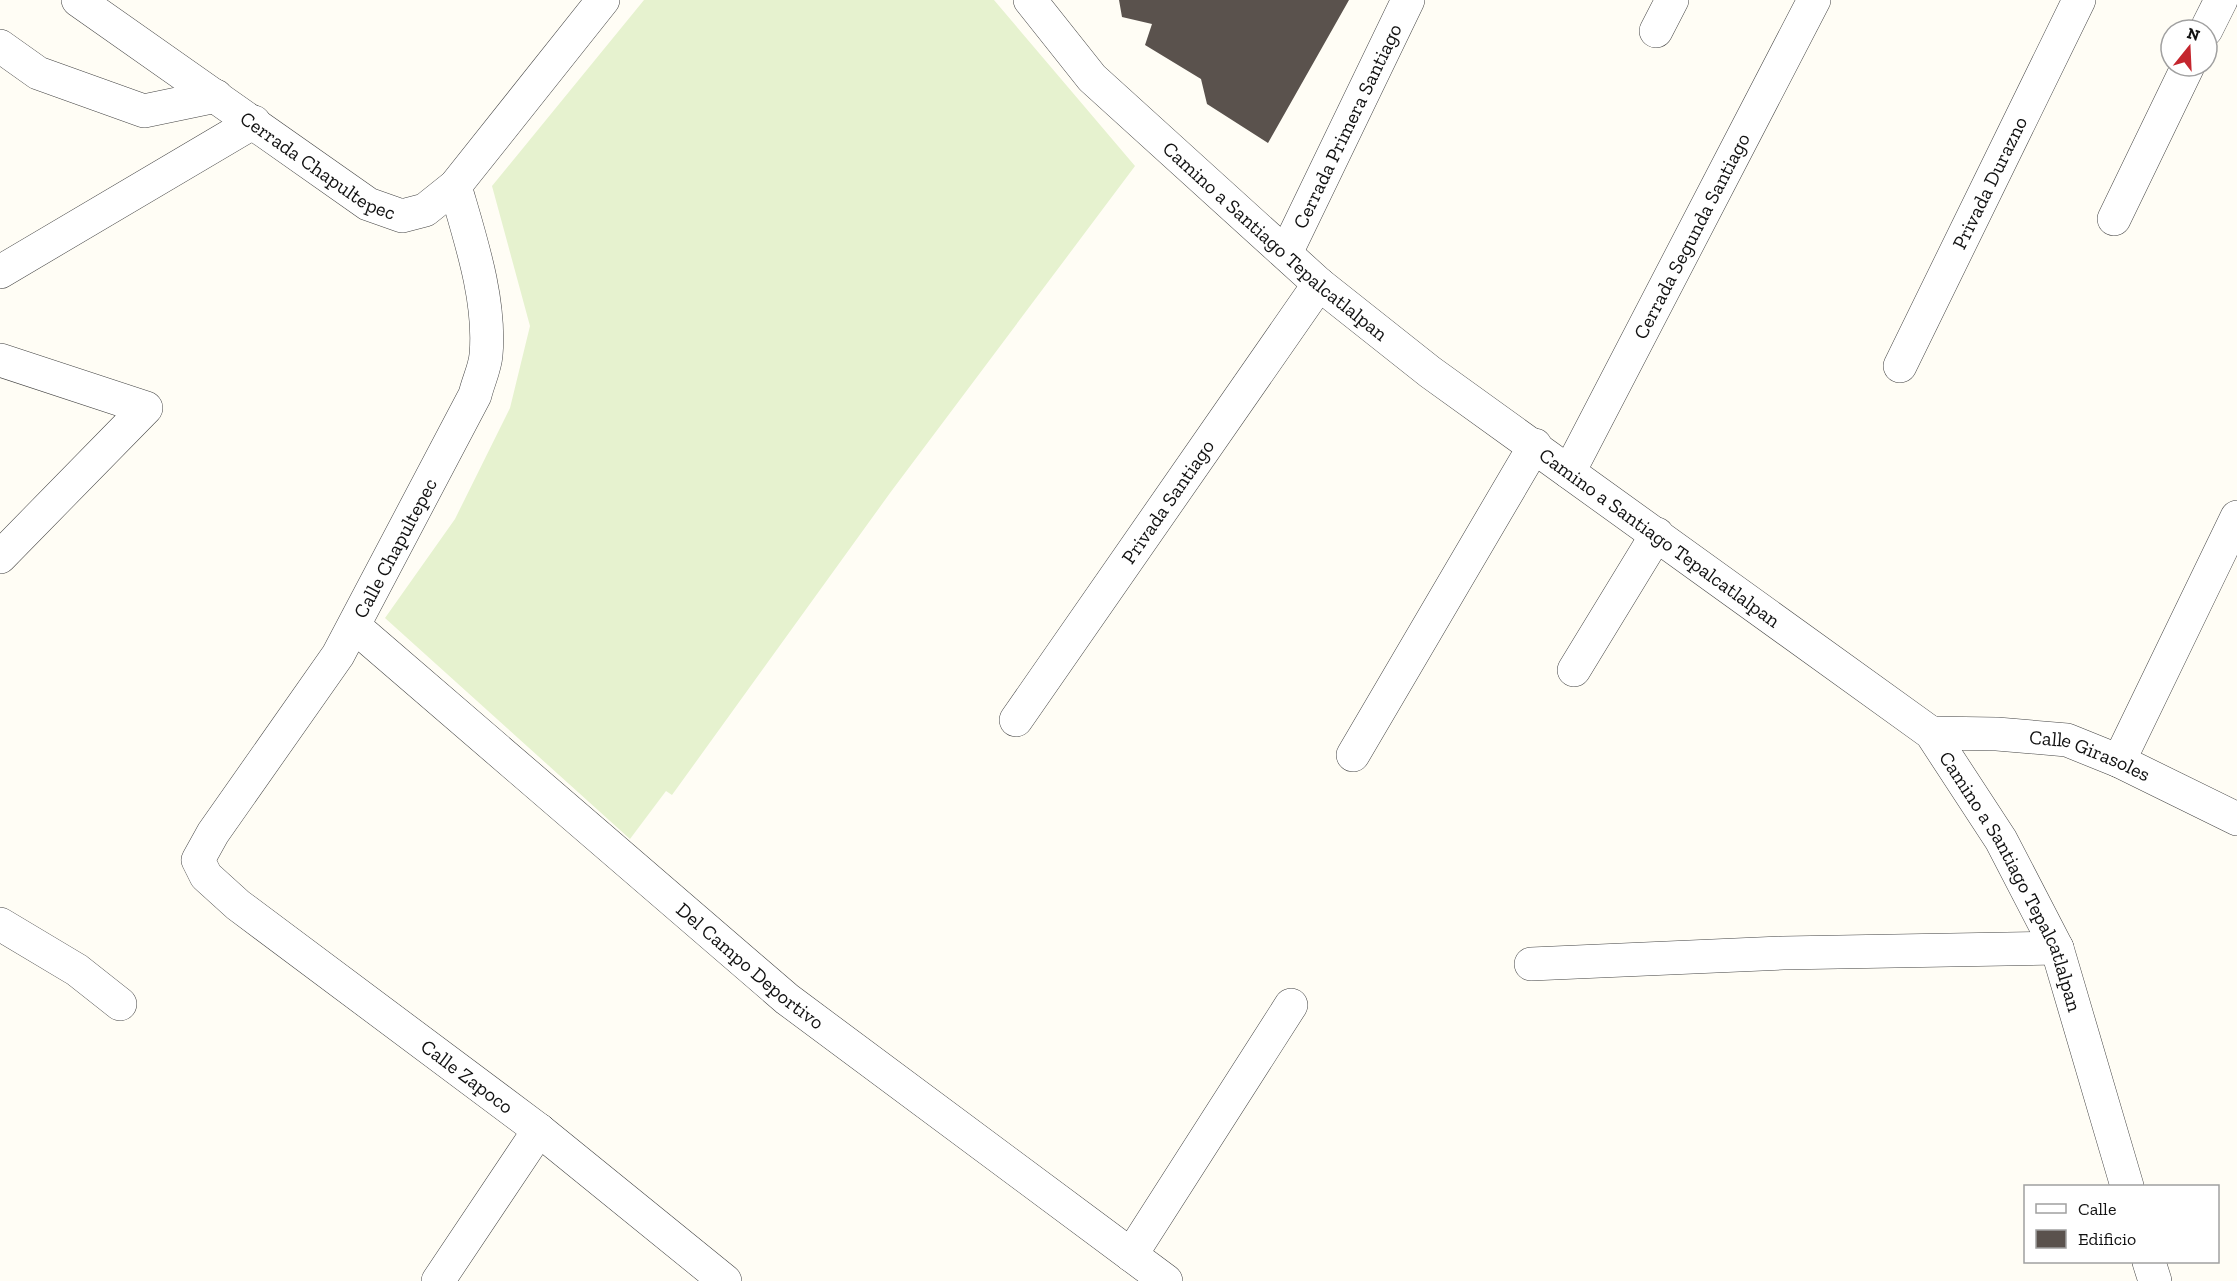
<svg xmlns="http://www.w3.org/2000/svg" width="2237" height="1281" viewBox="0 0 2237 1281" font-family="'Zilla Slab',serif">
<rect width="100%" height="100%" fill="#fffdf5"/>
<path fill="#e6f2cf" d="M644,0H994L1135,166L890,493L672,795L666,791L630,839L385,618L455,519L510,408L530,326L492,186Z"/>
<path fill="#5a524d" d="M1119,0H1349L1268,143L1207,104L1201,79L1145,45L1152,24L1122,17Z"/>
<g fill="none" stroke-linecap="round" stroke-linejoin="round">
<g stroke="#444" stroke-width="34">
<g id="minor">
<path id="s1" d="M78,0L368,204L402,216L425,210L455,186L603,0"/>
<path d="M2206,30L2221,0"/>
<path d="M1656,31L1672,0"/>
<path d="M0,46L38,73L144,111L216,96"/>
<path id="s2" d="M455,186C470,238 491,300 486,355C485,368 478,382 475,395L338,655L213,833L198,860L206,876L238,905L539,1130L725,1281"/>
<path d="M2114,219L2188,66"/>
<path id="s3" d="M1286,253L1408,0"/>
<path d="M0,272L254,122"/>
<path d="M0,360L146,408L0,557"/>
<path id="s4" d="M1900,366L2079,0"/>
<path id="s5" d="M1569,472L1814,0"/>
<path id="s6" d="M354,626L787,999L1166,1281"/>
<path d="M1574,670L1657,534"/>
<path id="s7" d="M1016,720L1319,284"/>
<path id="s8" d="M1931,733L1997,734L2067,740L2119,761L2237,819"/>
<path d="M1353,755L1535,445"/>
<path d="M2119,761L2237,517"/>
<path d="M0,924L77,970L120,1004"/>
<path d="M1531,964L1783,953L2057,948"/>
<path d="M1131,1255L1291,1005"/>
<path d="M438,1281L539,1130"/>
</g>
</g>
<g stroke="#444" stroke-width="34">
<g id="tertiary">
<path id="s9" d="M1030,0L1092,78L1319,284L1430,372L1931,733L2001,840L2057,948L2127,1186"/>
<path d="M2149,1262L2155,1281"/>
</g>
</g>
<use href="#minor" stroke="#fff" stroke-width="33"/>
<use href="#tertiary" stroke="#fff" stroke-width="33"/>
</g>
<g text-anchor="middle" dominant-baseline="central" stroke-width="6" stroke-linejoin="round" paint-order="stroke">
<g font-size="20" fill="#111" stroke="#fff">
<text stroke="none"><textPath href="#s3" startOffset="141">Cerrada Primera Santiago</textPath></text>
<text stroke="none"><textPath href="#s1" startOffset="292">Cerrada Chapultepec</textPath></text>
<text stroke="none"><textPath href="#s4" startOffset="204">Privada Durazno</textPath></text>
<text stroke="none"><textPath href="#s5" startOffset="266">Cerrada Segunda Santiago</textPath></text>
<text stroke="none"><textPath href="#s9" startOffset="345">Camino a Santiago Tepalcatlalpan</textPath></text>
<text stroke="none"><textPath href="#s7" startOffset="266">Privada Santiago</textPath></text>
<text stroke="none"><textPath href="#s9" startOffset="831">Camino a Santiago Tepalcatlalpan</textPath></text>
<text transform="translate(395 548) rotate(-62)">Calle Chapultepec</text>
<text stroke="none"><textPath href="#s8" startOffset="162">Calle Girasoles</textPath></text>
<text stroke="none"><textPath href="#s9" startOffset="1335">Camino a Santiago Tepalcatlalpan</textPath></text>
<text stroke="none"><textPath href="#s6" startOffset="522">Del Campo Deportivo</textPath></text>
<text stroke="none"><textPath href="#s2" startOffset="1104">Calle Zapoco</textPath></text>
</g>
</g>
<rect x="2024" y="1185" width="195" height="78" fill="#ffffff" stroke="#a0a0a0" stroke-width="1.5"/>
<rect x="2036" y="1204" width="30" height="9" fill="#ffffff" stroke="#a0a0a0" stroke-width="1.5"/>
<text x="2078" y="1215" font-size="18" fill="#111111">Calle</text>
<rect x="2036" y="1230" width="30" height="18" fill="#5a524d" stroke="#a0a0a0" stroke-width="1.5"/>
<text x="2078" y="1245" font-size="18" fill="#111111">Edificio</text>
<g transform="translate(2189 48) rotate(18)"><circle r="28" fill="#ffffff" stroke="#a0a0a0" stroke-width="1.5"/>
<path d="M0-4.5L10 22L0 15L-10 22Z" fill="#c4262e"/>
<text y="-9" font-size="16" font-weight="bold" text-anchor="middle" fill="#111111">N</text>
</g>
</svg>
